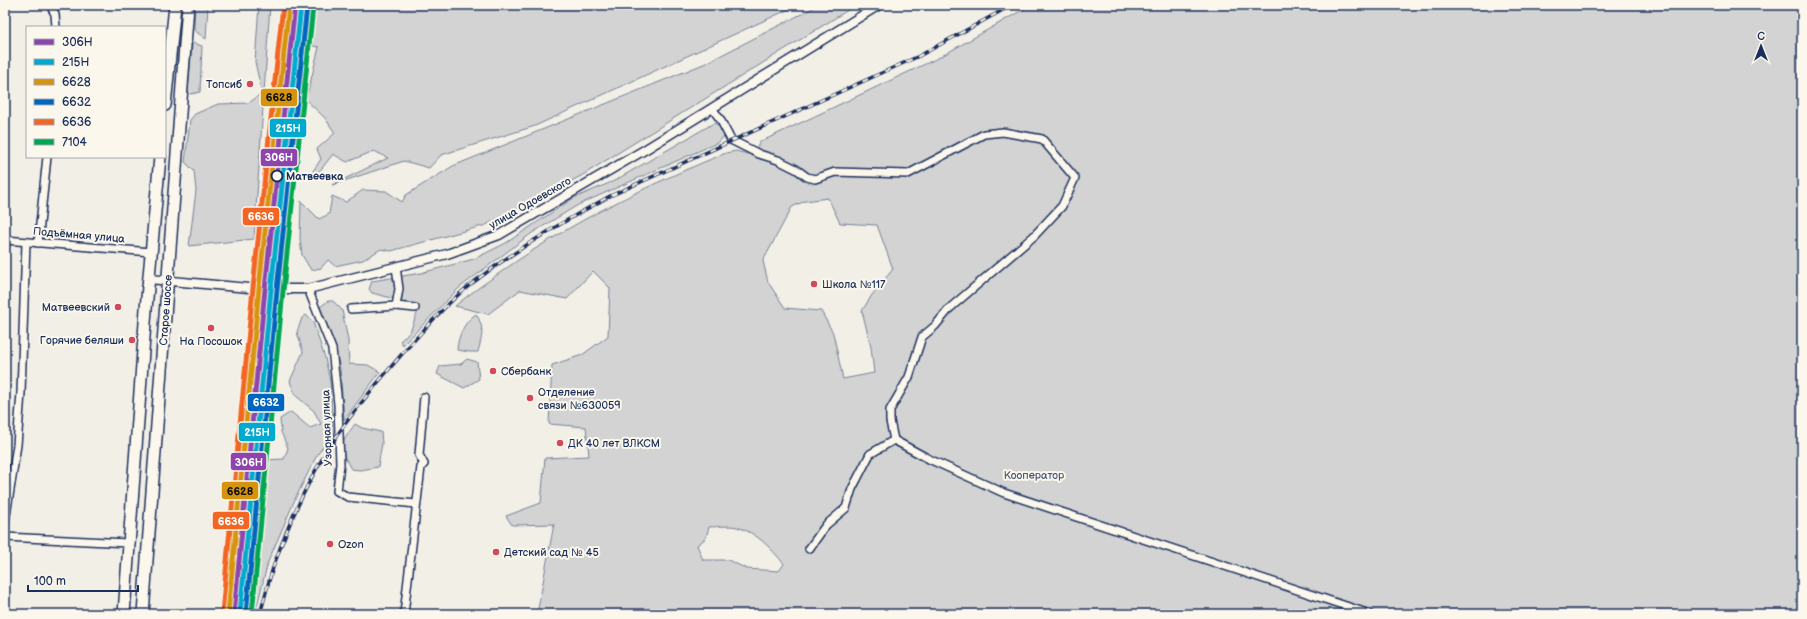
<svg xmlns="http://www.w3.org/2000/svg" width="1807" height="619" viewBox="0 0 1807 619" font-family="'Balsamiq Sans',sans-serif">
<rect width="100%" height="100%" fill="#f2efe6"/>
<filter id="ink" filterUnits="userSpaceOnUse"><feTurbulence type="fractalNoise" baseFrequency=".025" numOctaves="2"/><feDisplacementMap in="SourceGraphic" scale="8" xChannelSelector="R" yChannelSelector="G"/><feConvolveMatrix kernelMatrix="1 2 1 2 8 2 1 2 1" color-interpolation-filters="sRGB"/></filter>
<g filter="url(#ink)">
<g fill="#d2d3d2" stroke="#768198" fill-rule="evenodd">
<path d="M195,5H208L206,39L194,30Z"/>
<path d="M259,5H270L254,239L189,246L196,191L194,171L185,162L190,120L195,114L218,104L249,103L262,93L255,62Z"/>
<path d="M308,5H798L535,126L441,155L429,168L404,161L332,185L388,158L374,151L347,162L333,154L315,177L311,174L321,159L317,149L335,133L325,118L306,100L319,47L302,44Z"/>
<path d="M819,5H856L581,176L486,225L391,251L381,249L363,260L335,266L328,260L321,268L311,270L302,255L300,239L301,201L319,219L329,214L332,196L346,202L363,190L386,191L402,202L406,195L453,166L706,63Z"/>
<path d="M1031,5H1802V614H537L554,524L512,525L506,516L541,503L545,458L589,456L586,427L549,424L552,365L582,355L608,336L610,288L593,271L567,299L520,290L488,314L455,306C470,293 486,283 501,272C571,222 647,185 726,153L736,151L752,155L760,142L940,57ZM828,198L840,223L877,225L893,269L872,295L862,311L871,347L874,373L843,379L833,333L821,311L785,308L768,282L763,261L792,207L805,201ZM709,527C717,527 729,525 737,527C756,532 772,549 784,564L779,571L747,569L728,560H703L697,545L706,538Z"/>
<path d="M194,43L202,46L200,92L191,94L188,92L192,45Z"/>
<path d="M714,123L724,130V136L719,142L578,205L532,233L459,288L403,345L400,341L410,332L419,308L413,305H399V300L372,293L369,289L372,281L421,273L474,259L506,243L572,199L614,181Z"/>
<path d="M328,301H333L342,310L348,340L349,364L368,365L380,372L344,420L340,368L333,341L320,307Z"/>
<path d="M476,314C485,328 482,336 478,352H469L457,350C458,336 464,322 476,314Z"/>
<path d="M306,315L313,322L325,358L330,381L333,432L316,457L296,497L268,562L255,614H245L255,563L261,460L284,459L288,448L281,432L280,419L291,412L310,428L321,424L314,411L295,395L290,381L303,352L297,332L302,318Z"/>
<path d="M467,359L477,362L479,379L464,388L437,374L440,366L461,364Z"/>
<path d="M355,424L362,428L381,432L382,443L378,467L360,470L351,469C338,446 340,445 355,424Z"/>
</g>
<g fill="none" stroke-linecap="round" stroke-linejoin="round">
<g stroke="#1b2f5e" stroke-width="10">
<g id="minor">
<path d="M50,5L55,14L56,27"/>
<path d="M712,108L720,119L731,140L759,154L778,160L796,169L807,177L815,179L835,172L908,174L984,134L1003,132L1042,139L1075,178L1062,206L1034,236L950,308L935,326L922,337L909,377L890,410V421L894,440L870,454L852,489L846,508L826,525L809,549"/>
<path d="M5,240L151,252"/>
<path d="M38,243L47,157"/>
<path d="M396,267L399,289L396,306"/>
<path d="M308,289L332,349L334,367L338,404L340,464L337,491L348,497L416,504"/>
<path d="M351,309L396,306L415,308"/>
<path d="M894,440L929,459L1004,493L1370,614"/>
<path d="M5,522L17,445L21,393L26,242"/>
<path d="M5,537L128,543"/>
<path d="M404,614L421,467L424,464L419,455L424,397"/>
</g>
</g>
<g stroke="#1b2f5e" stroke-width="11">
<path id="tertiary" d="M149,279L260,289H308L447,254L499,235L646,149L879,5"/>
</g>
<g stroke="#1b2f5e" stroke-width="14">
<g id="trunk">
<path d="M165,105L175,5"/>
<path d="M124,614L146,309L160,157"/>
<path d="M143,614L188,5"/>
</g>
</g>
<use href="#minor" stroke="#fbf7ec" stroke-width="7"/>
<use href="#tertiary" stroke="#fbf7ec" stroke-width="8"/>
<use href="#trunk" stroke="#fbf7ec" stroke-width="11"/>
<g stroke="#1b2f5e" stroke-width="3.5">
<path id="rail" d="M260,614C265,597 269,578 275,562C291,517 311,473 338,434C357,406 380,380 402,354C422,332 442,308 465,289C510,253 560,223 610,196L919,56L1012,5"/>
</g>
<use href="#rail" stroke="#fbf7ec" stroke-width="2" stroke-dasharray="6" stroke-linecap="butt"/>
<g stroke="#fbf7ec" stroke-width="8">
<path id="rail-1" d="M234,614L265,289L295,5"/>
</g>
<g stroke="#fbf7ec" stroke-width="8">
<path id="rail-2" d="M240,614L271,290L301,6"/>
</g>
<g stroke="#fbf7ec" stroke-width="8">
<path id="rail-3" d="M228,613L259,288L289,5"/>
</g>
<g stroke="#fbf7ec" stroke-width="8">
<path id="rail-4" d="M246,614L277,290L307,6"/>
</g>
<g stroke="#fbf7ec" stroke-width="8">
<path id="rail-5" d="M222,613L253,288L283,5"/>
</g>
<g stroke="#fbf7ec" stroke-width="8">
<path id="rail-6" d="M252,614L283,291L313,7"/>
</g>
<use href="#rail-1" stroke="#8e44ad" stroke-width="5"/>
<use href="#rail-2" stroke="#00a9ce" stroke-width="5"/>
<use href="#rail-3" stroke="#d6940e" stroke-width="5"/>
<use href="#rail-4" stroke="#0065bd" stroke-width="5"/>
<use href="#rail-5" stroke="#f26522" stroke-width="5"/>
<use href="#rail-6" stroke="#00a651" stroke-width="5"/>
</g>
</g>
<g fill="#d1495b" stroke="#fbf7ec" stroke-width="1.5">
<circle cx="250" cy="84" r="4"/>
<circle cx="814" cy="284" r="4"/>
<circle cx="118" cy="307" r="4"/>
<circle cx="211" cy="328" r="4"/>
<circle cx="132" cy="340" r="4"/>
<circle cx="493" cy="371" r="4"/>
<circle cx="530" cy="398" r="4"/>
<circle cx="560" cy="443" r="4"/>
<circle cx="330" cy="544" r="4"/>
<circle cx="496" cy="552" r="4"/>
</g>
<circle fill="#fbf7ec" stroke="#1b2f5e" stroke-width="2" cx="277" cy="176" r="5.5"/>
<g text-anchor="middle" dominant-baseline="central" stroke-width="4" stroke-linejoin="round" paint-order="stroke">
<g font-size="11" fill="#1b2f5e" stroke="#fbf7ec" text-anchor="start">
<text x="242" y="84" text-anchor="end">Топсиб</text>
<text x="822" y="284">Школа №117</text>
<text x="110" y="307" text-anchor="end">Матвеевский</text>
<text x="124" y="340" text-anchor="end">Горячие беляши</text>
<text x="211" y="341" text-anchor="middle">На Посошок</text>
<text x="501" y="371">Сбербанк</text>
<text x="538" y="392">Отделение<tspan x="538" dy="13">связи №630059</tspan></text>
<text x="568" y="443">ДК 40 лет ВЛКСМ</text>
<text x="338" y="544">Ozon</text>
<text x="504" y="552">Детский сад № 45</text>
</g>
<g font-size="11" font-weight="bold" fill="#1b2f5e" stroke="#fbf7ec" text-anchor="start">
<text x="286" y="176">Матвеевка</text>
</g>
<g font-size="11" fill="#1b2f5e" stroke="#fbf7ec">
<text transform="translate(530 203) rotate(-30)">улица Одоевского</text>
<text transform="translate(79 235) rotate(5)">Подъёмная улица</text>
<text transform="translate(166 310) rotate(-86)">Старое шоссе</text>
<text transform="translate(327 428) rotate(-92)">Узорная улица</text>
</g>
<g font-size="11" fill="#49587b" stroke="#fbf7ec">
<text x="1034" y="475">Кооператор</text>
</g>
</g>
<g stroke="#fbf7ec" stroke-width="1.5">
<rect x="260" y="88" width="38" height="19" rx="4" fill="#d6940e"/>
<rect x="269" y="118" width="38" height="20" rx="4" fill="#00a9ce"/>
<rect x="260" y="148" width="38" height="19" rx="4" fill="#8e44ad"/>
<rect x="242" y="207" width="38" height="19" rx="4" fill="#f26522"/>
<rect x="247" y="393" width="38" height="19" rx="4" fill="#0065bd"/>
<rect x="238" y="422" width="38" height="20" rx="4" fill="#00a9ce"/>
<rect x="230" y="452" width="37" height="19" rx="4" fill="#8e44ad"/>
<rect x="221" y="481" width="38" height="19" rx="4" fill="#d6940e"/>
<rect x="212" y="511" width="38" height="19" rx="4" fill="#f26522"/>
</g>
<g font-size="11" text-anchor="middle" font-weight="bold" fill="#fff">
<text x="288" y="132">215Н</text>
<text x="279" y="161">306Н</text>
<text x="261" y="220">6636</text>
<text x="266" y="406">6632</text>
<text x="257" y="436">215Н</text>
<text x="249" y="466">306Н</text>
<text x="231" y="525">6636</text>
</g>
<g font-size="11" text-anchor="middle" font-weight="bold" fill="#111">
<text x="279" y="101">6628</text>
<text x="240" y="495">6628</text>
</g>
<rect width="1807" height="619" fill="none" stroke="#fbf7ec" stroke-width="20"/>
<rect x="10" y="10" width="1787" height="599" fill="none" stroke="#1b2f5e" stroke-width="1.5" filter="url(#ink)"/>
<rect x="26" y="26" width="140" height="132" fill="#fbf7ec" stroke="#a1a7b3"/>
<rect x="34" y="39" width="20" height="6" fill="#8e44ad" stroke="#a1a7b3"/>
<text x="62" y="46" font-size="12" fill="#1b2f5e">306Н</text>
<rect x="34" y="59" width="20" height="6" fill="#00a9ce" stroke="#a1a7b3"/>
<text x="62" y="66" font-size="12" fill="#1b2f5e">215Н</text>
<rect x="34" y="79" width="20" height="6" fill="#d6940e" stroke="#a1a7b3"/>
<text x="62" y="86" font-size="12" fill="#1b2f5e">6628</text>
<rect x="34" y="99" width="20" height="6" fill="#0065bd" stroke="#a1a7b3"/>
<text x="62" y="106" font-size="12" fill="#1b2f5e">6632</text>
<rect x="34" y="119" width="20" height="6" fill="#f26522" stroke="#a1a7b3"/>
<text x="62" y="126" font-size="12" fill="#1b2f5e">6636</text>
<rect x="34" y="139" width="20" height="6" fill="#00a651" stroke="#a1a7b3"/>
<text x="62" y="146" font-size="12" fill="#1b2f5e">7104</text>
<g transform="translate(1761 46)" stroke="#fbf7ec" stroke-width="3" paint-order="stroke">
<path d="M0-3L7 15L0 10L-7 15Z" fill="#1b2f5e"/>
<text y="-6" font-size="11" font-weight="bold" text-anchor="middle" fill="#1b2f5e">С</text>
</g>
<path d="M28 585v6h110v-6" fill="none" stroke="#1b2f5e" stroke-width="2"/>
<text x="34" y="585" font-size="12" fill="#1b2f5e" stroke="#fbf7ec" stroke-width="3" paint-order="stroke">100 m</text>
</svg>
